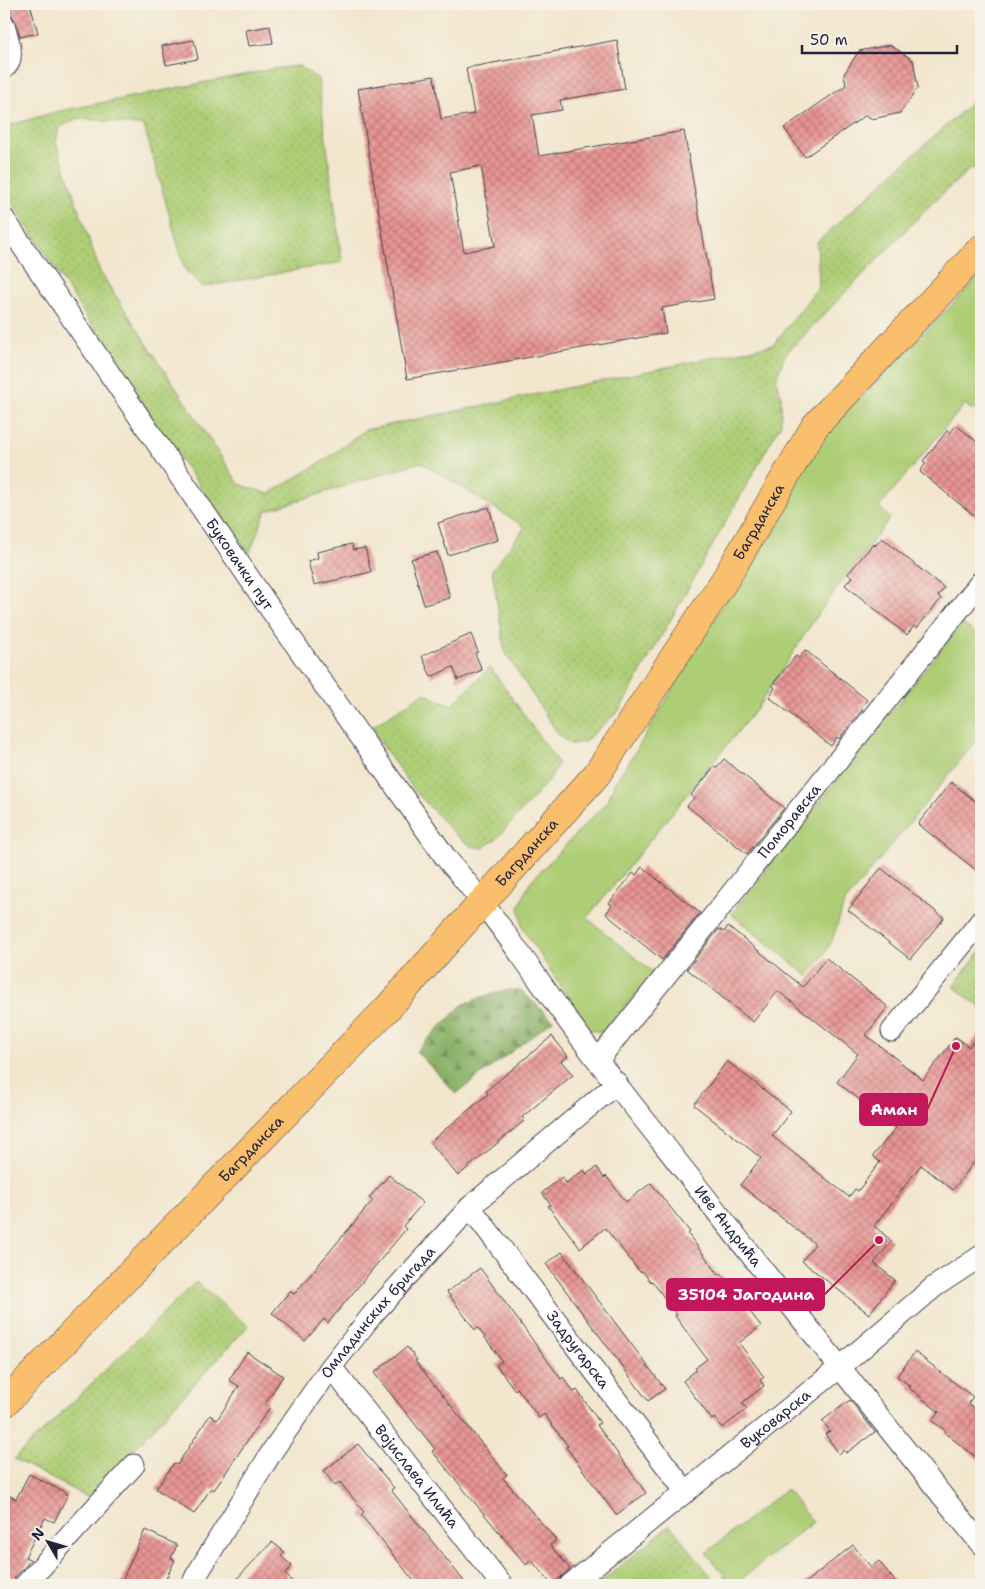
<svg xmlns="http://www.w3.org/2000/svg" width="985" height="1589" viewBox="0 0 985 1589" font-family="'Shantell Sans',sans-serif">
<defs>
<pattern id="grass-dots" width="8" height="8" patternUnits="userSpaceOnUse" patternTransform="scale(1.25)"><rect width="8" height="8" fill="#aece76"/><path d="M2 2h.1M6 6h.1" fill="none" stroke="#95b167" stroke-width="1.8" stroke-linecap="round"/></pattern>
<pattern id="forest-firs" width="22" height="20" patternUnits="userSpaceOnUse" patternTransform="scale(1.25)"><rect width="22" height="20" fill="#8ab167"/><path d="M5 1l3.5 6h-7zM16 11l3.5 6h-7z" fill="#709056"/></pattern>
<pattern id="building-cross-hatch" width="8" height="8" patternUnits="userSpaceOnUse" patternTransform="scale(1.25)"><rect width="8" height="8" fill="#e89593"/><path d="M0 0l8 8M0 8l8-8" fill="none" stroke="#bc7979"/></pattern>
</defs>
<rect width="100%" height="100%" fill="#f7f3e8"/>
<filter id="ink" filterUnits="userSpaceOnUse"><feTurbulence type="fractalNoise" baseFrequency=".02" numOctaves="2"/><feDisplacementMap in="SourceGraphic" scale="10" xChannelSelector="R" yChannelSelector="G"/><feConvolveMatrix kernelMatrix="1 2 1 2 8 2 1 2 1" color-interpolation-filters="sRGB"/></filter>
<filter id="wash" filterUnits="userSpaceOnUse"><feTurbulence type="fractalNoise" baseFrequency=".0096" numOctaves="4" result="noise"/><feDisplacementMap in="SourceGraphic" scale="20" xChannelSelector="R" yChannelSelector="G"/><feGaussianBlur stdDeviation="1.12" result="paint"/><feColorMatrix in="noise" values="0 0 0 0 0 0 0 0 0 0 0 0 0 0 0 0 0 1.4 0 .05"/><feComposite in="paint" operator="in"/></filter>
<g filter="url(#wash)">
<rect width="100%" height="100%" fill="#f2e6cd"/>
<g fill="url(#grass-dots)" stroke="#687858">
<path d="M299,66L318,79L342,262L202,287L185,270L144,126L78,118L59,128L56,142L100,272L239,484L269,494L325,460L365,430L773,345L819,286L817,242L981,94V165L969,170L933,202L785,355L776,380L781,395V424L619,711L584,742L571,744L560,737L505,652L492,570L525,527L421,462L266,511L249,554L172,448L4,191V127L55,112L273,69Z"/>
<path d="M490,667L558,763L551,778L497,838L483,848L471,846L457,836L414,790L370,728L424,693L451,706Z"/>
<path d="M981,951V1008L953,986Z"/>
<path d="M196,1282L248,1326L89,1498L14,1459Z"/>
<path d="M670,1525L718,1585H598Z"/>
</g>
<path fill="url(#forest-firs)" stroke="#566a51" d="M509,990H520L553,1020L456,1094L416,1051L462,1005L482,997Z"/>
<g fill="#aece76" stroke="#687858">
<path d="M981,276V402L973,411L965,404L879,507L890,518L818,614L757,708L587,918L654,973L602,1032L590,1030L523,929L519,907L530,882L608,801L615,782L633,756L822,437L978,278Z"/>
<path d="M962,623L981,638V735L845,902C838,918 836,935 827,950C822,959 814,967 808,976L731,914Z"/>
<path d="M786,1489L813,1522L734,1585H732L706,1553Z"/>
</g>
<g id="blocks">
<g fill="url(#building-cross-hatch)" fill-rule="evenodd">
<path d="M8,4H30L38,33L20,37L16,22L11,15Z"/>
<path d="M270,26L273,43L249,46L246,30Z"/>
<path d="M194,40L198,59L166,65L162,46Z"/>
<path d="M617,40L625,89L560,100L562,110L532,115L539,156L684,131L714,299L662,308L666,333L407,379L358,89L434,76L441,119L474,114L466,68ZM481,166L495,246L464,252L450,172Z"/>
<path d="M890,45L913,60L918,88L900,113L872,119L866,115L805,157L784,128L846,85L844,74L859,51Z"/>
<path d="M956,425L981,445V521L920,472L926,463L923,461L947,431L950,433Z"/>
<path d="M489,507L498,540L448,555L438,523Z"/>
<path d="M882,538L944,588L938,596L941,599L917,628L914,626L907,635L845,585L852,577L848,574L873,544L875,546Z"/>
<path d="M352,544L353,550L365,548L371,572L314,585L308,561L318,558L317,552Z"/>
<path d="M437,552L450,598L424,605L411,559Z"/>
<path d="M471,634L478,652L475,653L482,670L458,680L453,667L431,677L422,656Z"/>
<path d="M805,650L867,700L861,707L863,709L839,739L837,737L831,746L769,697L775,688L772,685L796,656L799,658Z"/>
<path d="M724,759L784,808L747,854L687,806L694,798L691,795L715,766L717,767Z"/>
<path d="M951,782L981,806V874L918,824Z"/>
<path d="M642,867L700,913L662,960L606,914L612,905L609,903L633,873L636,875Z"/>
<path d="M881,868L944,918L910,959L848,910Z"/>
<path d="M728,926L803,987L826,958L888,1007L866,1035L923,1080L956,1037L969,1047L981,1031V1153L953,1190L921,1165L874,1226L892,1241L874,1263L895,1280L869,1314L802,1261L815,1244L740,1185L761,1158L694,1105L727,1061L791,1111L772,1136L849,1197L855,1189L858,1191L880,1162L873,1156L896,1128L837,1082L858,1054L778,991L753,1022L687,969L719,929L724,932Z"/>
<path d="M552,1036L568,1056L561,1061L573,1075L522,1117L525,1120L458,1176L430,1142L488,1094L486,1091Z"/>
<path d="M597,1167L604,1178L606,1176L626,1202L651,1183L690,1232L688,1234L719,1275L721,1274L761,1326L739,1343L764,1377L760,1380L764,1386L742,1403L747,1409L722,1428L714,1418L712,1420L683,1381L696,1370L695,1368L707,1359L675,1316L677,1315L652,1281L651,1282L642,1271L640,1272L605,1228L580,1248L548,1206L551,1205L542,1193L562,1177L566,1183L584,1170L587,1174Z"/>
<path d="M389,1175L423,1203L403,1226L406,1229L328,1323L324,1319L305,1341L272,1313L290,1291L294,1294L373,1200L369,1198Z"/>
<path d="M562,1252L665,1389L648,1401L546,1264Z"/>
<path d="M480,1268L561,1379L563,1377L574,1392L577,1390L600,1423L597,1425L646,1493L616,1515L566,1447L568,1446L544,1414L539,1418L517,1388L515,1390L496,1365L502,1361L478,1328L475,1330L447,1292Z"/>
<path d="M407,1347L417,1360L415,1361L507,1475L503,1478L556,1540L550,1545L570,1569L552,1585L531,1560L526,1565L432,1451L435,1449L374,1373Z"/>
<path d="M247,1352L283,1376L265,1404L270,1407L214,1490L211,1488L194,1514L156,1489L174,1463L177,1465L210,1415L217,1420L239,1386L229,1380Z"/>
<path d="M915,1352L973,1397L968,1403L981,1414V1461L945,1433L946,1431L932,1421L939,1412L908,1387L910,1386L897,1376Z"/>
<path d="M850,1400L875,1432L846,1453L844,1450L839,1454L825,1434L830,1431L822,1421Z"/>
<path d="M358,1444L394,1488L391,1490L467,1585H417L361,1515L364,1512L340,1482L335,1486L324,1471Z"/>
<path d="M29,1474L68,1494L54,1522L45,1518L25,1557L31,1560L15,1577L13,1585H4V1493L16,1499Z"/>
<path d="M145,1530L177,1545L171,1558L175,1560L163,1585H120Z"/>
<path d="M272,1542L285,1552L281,1556L292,1566L285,1574L296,1585H231Z"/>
<path d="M853,1545L871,1567L879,1561L898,1585H802Z"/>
</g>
</g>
</g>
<g filter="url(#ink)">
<use href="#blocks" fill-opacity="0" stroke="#413f51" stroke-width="1"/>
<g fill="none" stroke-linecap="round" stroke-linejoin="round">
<g stroke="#413f51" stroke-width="23">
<g id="minor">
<path d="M4,25C7,39 17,58 4,68"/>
<path id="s1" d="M4,219L271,610L446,858C501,921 546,994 598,1061C725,1222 852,1384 981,1544"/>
<path d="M892,1031L981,921"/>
<path id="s2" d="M598,1060L981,582"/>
<path id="s3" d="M470,1207L686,1492"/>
<path id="s4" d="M331,1367L502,1585"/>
<path d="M25,1585L134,1465"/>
<path id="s5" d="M192,1585L196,1576L273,1450L331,1367L372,1315L470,1207L617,1083"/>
<path id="s6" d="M570,1585L839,1368L934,1287L981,1256"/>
</g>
</g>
<g stroke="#413f51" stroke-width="29">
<g id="major">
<path id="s7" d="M4,1404L386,1010L597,774L726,578L815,426L981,249"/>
</g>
</g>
<use href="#minor" stroke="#fff" stroke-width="21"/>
<use href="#major" stroke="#f9bf6d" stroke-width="28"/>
</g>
</g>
<g text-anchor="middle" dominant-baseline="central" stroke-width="5" stroke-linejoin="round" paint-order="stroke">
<g font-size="15" fill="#22223b" stroke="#f7f3e8">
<text stroke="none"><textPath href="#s7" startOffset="1165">Багрданска</textPath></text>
<text stroke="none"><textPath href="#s1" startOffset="418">Буковачки пут</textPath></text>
<text stroke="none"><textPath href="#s2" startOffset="306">Поморавска</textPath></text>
<text stroke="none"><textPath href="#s7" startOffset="760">Багрданска</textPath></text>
<text stroke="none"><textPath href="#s7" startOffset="355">Багрданска</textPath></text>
<text stroke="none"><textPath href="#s1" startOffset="1241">Иве Андрића</textPath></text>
<text stroke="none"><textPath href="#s5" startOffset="331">Омладинских бригада</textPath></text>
<text stroke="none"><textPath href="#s3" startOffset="179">Задругарска</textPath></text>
<text stroke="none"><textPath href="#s6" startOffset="264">Вуковарска</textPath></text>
<text stroke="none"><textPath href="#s4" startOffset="139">Војислава Илића</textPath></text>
</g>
</g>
<path fill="none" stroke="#c2185b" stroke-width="2" d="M956 1046L927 1110M879 1240L824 1295"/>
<g fill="#c2185b" stroke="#f7f3e8" stroke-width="2">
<circle cx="956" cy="1046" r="5"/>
<circle cx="879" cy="1240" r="5"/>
</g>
<g fill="#c2185b" stroke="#c2185b" stroke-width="2">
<rect x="860" y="1094" width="67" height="31" rx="5"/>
<rect x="667" y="1279" width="157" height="31" rx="5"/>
</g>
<g font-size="16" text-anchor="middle" font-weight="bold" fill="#fff">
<text x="894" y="1115">Аман</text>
<text x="746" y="1300">35104 Јагодина</text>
</g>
<rect width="985" height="1589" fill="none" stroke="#f7f3e8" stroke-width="20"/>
<g transform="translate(48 1542) rotate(308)" stroke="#f7f3e8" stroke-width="4" paint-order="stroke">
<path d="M0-4L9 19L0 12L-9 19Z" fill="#22223b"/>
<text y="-8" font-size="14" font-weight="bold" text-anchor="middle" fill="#22223b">N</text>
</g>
<path d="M802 45v8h155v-8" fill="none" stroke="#22223b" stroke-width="2.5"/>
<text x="810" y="45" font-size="15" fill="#22223b" stroke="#f7f3e8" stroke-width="4" paint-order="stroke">50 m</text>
</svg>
